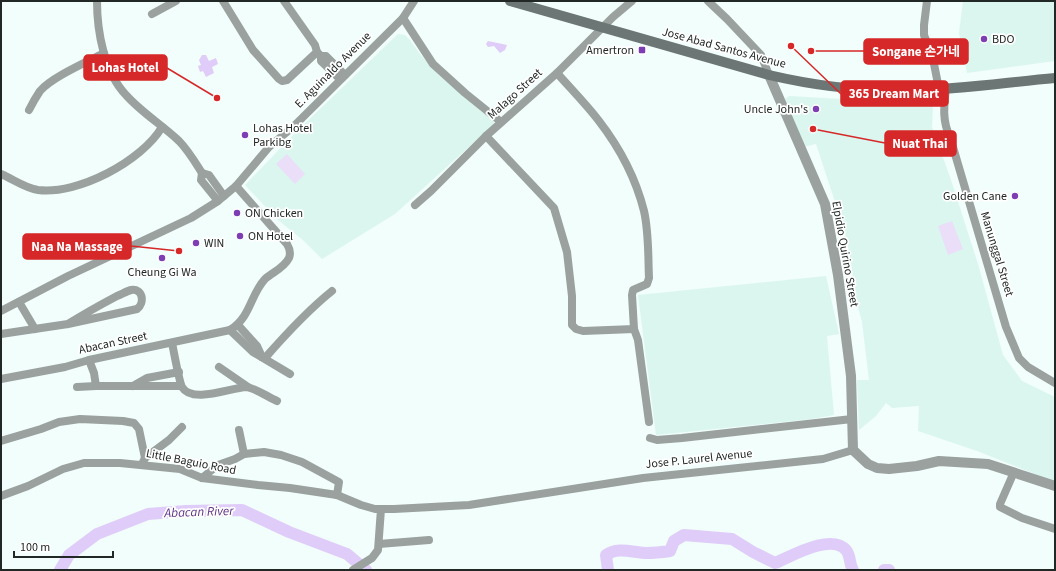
<svg xmlns="http://www.w3.org/2000/svg" width="1056" height="571" viewBox="0 0 1056 571" font-family="'Source Sans 3','Noto Sans KR',sans-serif">
<rect width="100%" height="100%" fill="#f1fefb"/>
<g fill="#dbf6ef">
<path d="M963,1H1055V61L967,73L959,33Z"/>
<path d="M398,34L405,35L410,40L420,54L439,75L492,119L494,122L493,125L395,214L322,259L304,241L278,220L245,185L295,133Z"/>
<path d="M789,96L933,104L932,127L951,180L978,264L1003,355L1022,381L1055,397V482L977,451L918,431L919,406L892,408L886,403L876,416L859,430L857,380H869L862,322L856,299L850,257L845,232L816,144L803,147L785,99Z"/>
<path d="M826,276L839,334L827,336L834,415L812,419L656,435L638,295Z"/>
</g>
<g fill="#eadef9">
<path d="M287,154L305,174L295,184L276,164Z"/>
<path d="M952,221L963,249L948,255L938,226Z"/>
</g>
<g fill="#e0ccf9">
<path d="M488,41L507,45L505,50L500,53L494,46L488,47L486,44Z"/>
<path d="M202,55H206L209,61L216,58L218,64L212,67L214,73L206,77L203,71L200,72L198,66L201,65L199,60Z"/>
</g>
<g fill="none" stroke-linecap="round" stroke-linejoin="round">
<g stroke="#e0ccf9" stroke-width="12">
<path d="M60,570L69,555L97,534L148,514L186,511L242,510L289,532L347,554L366,570"/>
<path d="M608,570L606,555C618,546 634,553 647,553C655,553 663,552 670,551L674,541L684,535L732,539L753,552L775,563C792,556 831,533 846,550C851,556 849,564 853,570"/>
<path d="M884,570H889"/>
</g>
<g stroke="#9aa19f" stroke-width="8">
<path d="M97,1C97,31 104,72 126,95C141,112 162,125 179,141C188,150 195,162 202,173L209,175L224,196"/>
<path d="M223,1L253,50L279,79L282,81L287,80L317,52L315,45L284,1"/>
<path d="M708,1L727,19L761,55L769,75"/>
<path d="M927,1L924,25V35L933,59L939,89"/>
<path d="M152,14L176,1"/>
<path d="M403,18L433,64L465,93L501,122"/>
<path d="M317,52L321,56H326L345,75"/>
<path d="M321,56V61L340,79"/>
<path d="M946,88C944,106 942,121 950,137L1006,327L1019,358L1028,367L1055,383"/>
<path d="M29,110C32,104 36,97 40,91C52,77 87,62 104,53"/>
<path d="M486,136L554,208L567,252L572,296V325L576,329L583,331L634,329L632,295L633,290L647,284L649,278C648,256 649,233 644,211C636,179 619,147 599,121C586,104 571,89 557,73"/>
<path d="M202,173L201,180L218,201"/>
<path d="M1,174C13,179 25,188 38,190C78,195 142,161 162,127"/>
<path d="M415,205L431,191L486,136L557,73L613,17L632,1"/>
<path d="M19,302L35,329"/>
<path d="M1,311L68,276L191,218L218,201L236,186L269,147L294,126L403,18L414,1"/>
<path d="M238,325L257,346L262,357"/>
<path d="M634,329L638,340L649,422"/>
<path d="M230,330L253,352L290,374"/>
<path d="M1,334L68,324L137,309C145,303 143,288 131,290C127,291 122,294 117,296C100,305 84,314 68,324"/>
<path d="M172,343C174,352 179,381 182,387C192,404 230,388 246,387C253,387 270,398 277,401"/>
<path d="M265,358C286,334 307,311 332,291"/>
<path d="M89,360L94,373L96,386H181"/>
<path d="M219,367L248,387"/>
<path d="M1,379L65,367L89,360L230,330C251,317 250,295 265,279C273,272 284,268 289,258C291,253 290,249 287,244L236,186"/>
<path d="M133,386L147,378L179,372"/>
<path d="M77,387L96,386"/>
<path d="M239,430L244,454"/>
<path d="M650,438L657,440L682,438L852,419"/>
<path d="M1,441L41,429L59,422L80,419L123,421L134,423L139,429L145,458L142,464"/>
<path d="M145,458L169,440L182,427"/>
<path d="M1014,472L1000,504V507L1022,518L1055,529"/>
<path d="M202,478L218,465L235,459L244,454L264,452L281,455L302,462L337,481L339,482L337,495"/>
<path d="M1,496L28,486L63,469L84,463H120L180,469L202,478L258,485L290,488L337,495L361,505L375,509H394L469,505L643,478L823,459L853,450"/>
<path d="M379,544L429,540"/>
<path d="M353,570L372,558L378,550L381,509"/>
</g>
<path stroke="#9aa19f" stroke-width="10" d="M769,75L825,204L838,275L851,376L853,450L868,464L877,468L889,469L917,466L939,461L988,464L1055,486"/>
<path stroke="#6c7674" stroke-width="10" d="M510,1L769,75C816,86 864,92 913,90C960,90 1008,82 1055,78"/>
</g>
<g fill="#7d3eb3" stroke="#fff" stroke-width="1.5">
<circle cx="984" cy="39" r="4"/>
<rect x="638" y="46" width="8" height="8" rx="2"/>
<circle cx="816" cy="109" r="4"/>
<circle cx="245" cy="135" r="4"/>
<circle cx="1015" cy="196" r="4"/>
<circle cx="237" cy="213" r="4"/>
<circle cx="240" cy="236" r="4"/>
<circle cx="196" cy="243" r="4"/>
<circle cx="162" cy="258" r="4"/>
</g>
<g text-anchor="middle" dominant-baseline="central" stroke-width="3.5" stroke-linejoin="round" paint-order="stroke">
<g font-size="12" fill="#212826" stroke="#fff" text-anchor="start">
<text x="992" y="39">BDO</text>
<text x="634" y="50" text-anchor="end">Amertron</text>
<text x="808" y="109" text-anchor="end">Uncle John's</text>
<text x="253" y="128">Lohas Hotel<tspan x="253" dy="14">Parkibg</tspan></text>
<text x="1007" y="196" text-anchor="end">Golden Cane</text>
<text x="245" y="213">ON Chicken</text>
<text x="248" y="236">ON Hotel</text>
<text x="204" y="243">WIN</text>
<text x="162" y="272" text-anchor="middle">Cheung Gi Wa</text>
</g>
<g font-size="12" fill="#212826" stroke="#fff">
<text transform="translate(724 48) rotate(15)">Jose Abad Santos Avenue</text>
<text transform="translate(333 70) rotate(-45)">E. Aguinaldo Avenue</text>
<text transform="translate(515 94) rotate(-42)">Malago Street</text>
<text transform="translate(845 254) rotate(80)">Elpidio Quirino Street</text>
<text transform="translate(997 254) rotate(73)">Manunggal Street</text>
<text transform="translate(113 343) rotate(-12)">Abacan Street</text>
<text transform="translate(699 459) rotate(-6)">Jose P. Laurel Avenue</text>
<text transform="translate(191 462) rotate(11)">Little Baguio Road</text>
</g>
<g font-size="13" font-style="italic" fill="#5f3287" stroke="#fff">
<text transform="translate(199 512) rotate(-2)">Abacan River</text>
</g>
</g>
<path fill="none" stroke="#d62828" stroke-width="1.5" d="M811 51L864 51M217 98L167 68M791 46L841 94M813 129L885 143M179 251L131 246"/>
<g fill="#d62828" stroke="#fff" stroke-width="1.5">
<circle cx="811" cy="51" r="4"/>
<circle cx="217" cy="98" r="4"/>
<circle cx="791" cy="46" r="4"/>
<circle cx="813" cy="129" r="4"/>
<circle cx="179" cy="251" r="4"/>
</g>
<g fill="#d62828" stroke="#d62828" stroke-width="1.5">
<rect x="864" y="39" width="104" height="25" rx="4"/>
<rect x="84" y="55" width="83" height="25" rx="4"/>
<rect x="841" y="81" width="107" height="25" rx="4"/>
<rect x="885" y="131" width="71" height="25" rx="4"/>
<rect x="23" y="234" width="108" height="25" rx="4"/>
</g>
<g font-size="13" text-anchor="middle" font-weight="bold" fill="#fff">
<text x="916" y="56">Songane 손가네</text>
<text x="125" y="72">Lohas Hotel</text>
<text x="894" y="98">365 Dream Mart</text>
<text x="920" y="148">Nuat Thai</text>
<text x="77" y="251">Naa Na Massage</text>
</g>
<rect width="1056" height="571" fill="none" stroke="#212826" stroke-width="4"/>
<path d="M14 551v6h99v-6" fill="none" stroke="#212826" stroke-width="2"/>
<text x="20" y="551" font-size="12" fill="#212826" stroke="#ffffff" stroke-width="3" paint-order="stroke">100 m</text>
</svg>
